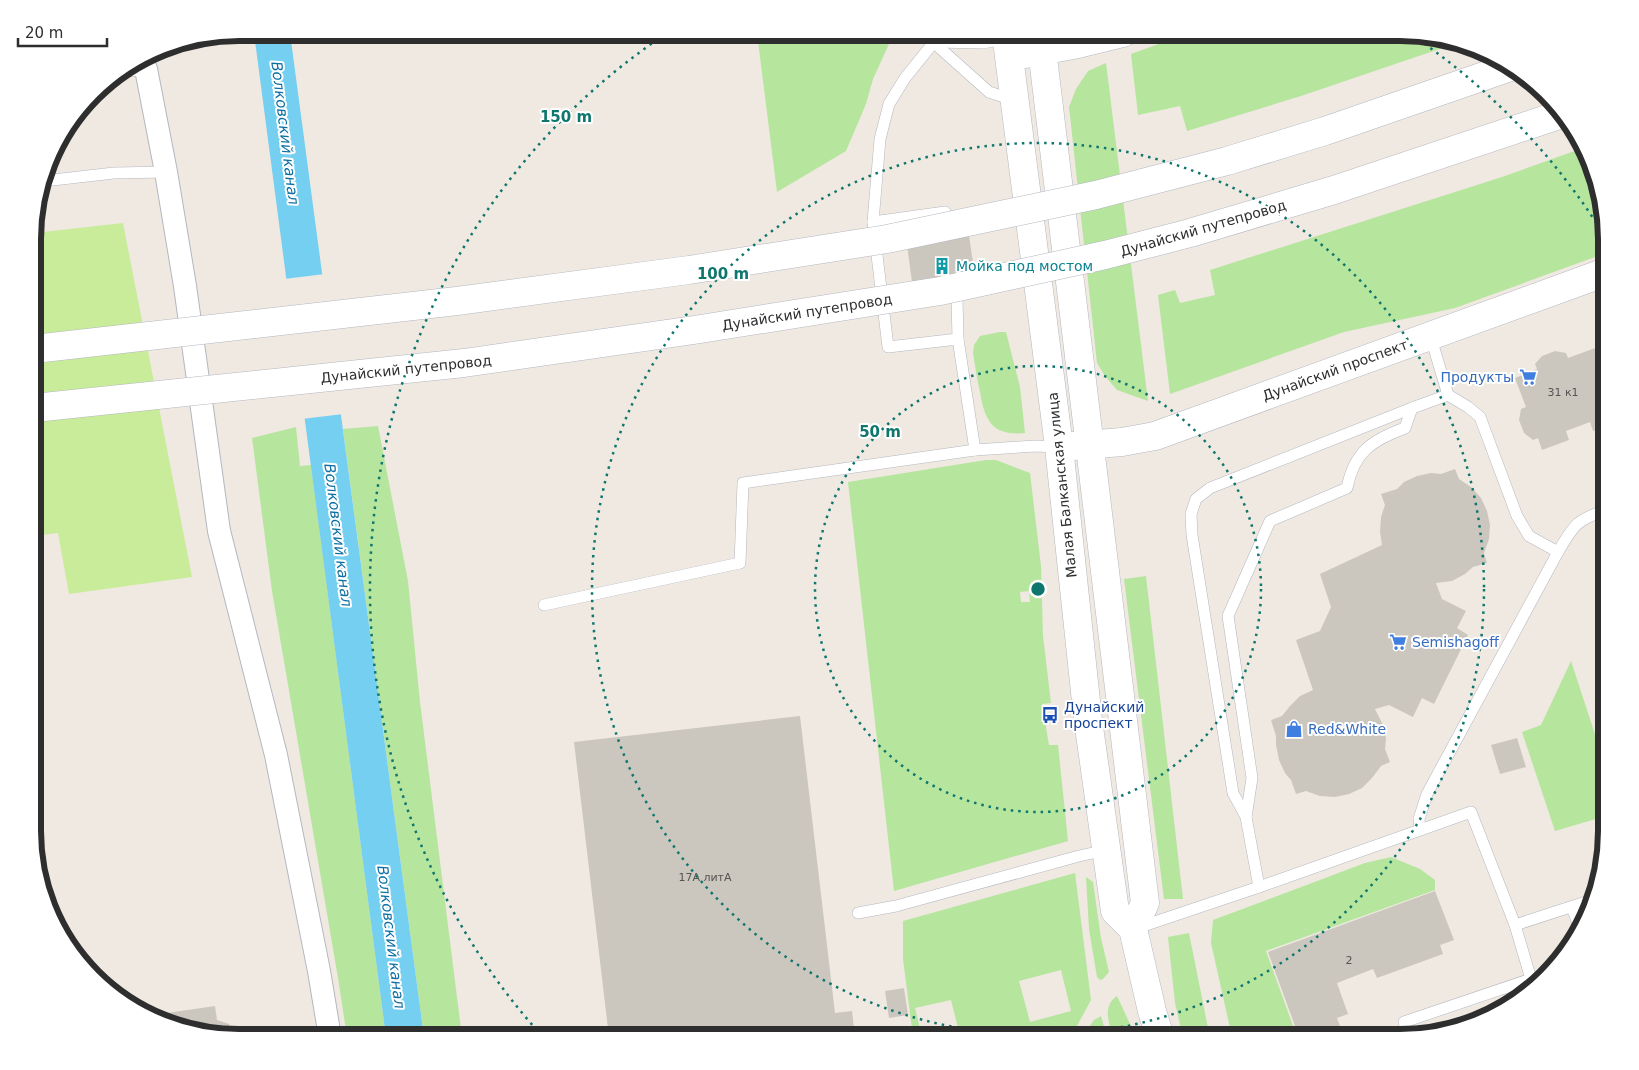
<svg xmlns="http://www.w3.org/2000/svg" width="1639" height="1070" viewBox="0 0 1639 1070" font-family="'DejaVu Sans',sans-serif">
<rect width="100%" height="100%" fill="#efe9e1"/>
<g fill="#b6e59e" fill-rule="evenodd">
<path d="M757,33H894L873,79L866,104L846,151L777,192Z"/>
<path d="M1189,33H1401L1460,42L1301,96L1187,131L1180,106L1138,115L1131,54Z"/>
<path d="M1106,63L1148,401L1117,390L1105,376L1097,363L1069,107L1076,89L1088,71Z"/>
<path d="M1583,148L1606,226V253L1455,308L1344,332L1170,394L1158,295L1175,290L1180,303L1215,295L1210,270L1502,177Z"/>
<path d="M1000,332H1006L1020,387L1025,433C992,436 985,421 980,392C977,379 975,366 973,353L974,345L980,336Z"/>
<path d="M378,426L408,581L420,702L462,1037H424L343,429Z"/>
<path d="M296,427L300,466L311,465L386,1037H347L338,978L272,591L252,438Z"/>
<path d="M986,460H996L1030,473L1041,566L1043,636L1051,703L1042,704L1049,745H1058L1068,841L894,891L848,482ZM1029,591L1030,602H1021L1020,592Z"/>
<path d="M1146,576L1183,899H1164L1124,579Z"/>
<path d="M1571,661L1606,768V816L1555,831L1522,732L1541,725Z"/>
<path d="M1391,857L1420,869L1435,880V890L1266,951L1297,1037H1232L1211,943L1213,920L1365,863Z"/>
<path d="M1075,873L1091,1000L1071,1037H958L960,1036L951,1000L915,1008L922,1037H913L903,959V921ZM1061,970L1071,1011L1030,1022L1019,981Z"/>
<path d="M1086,877L1093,882L1101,938L1109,972L1103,979L1100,980L1097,977L1089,929Z"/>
<path d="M1189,933L1208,1028L1211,1037H1183L1175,1003L1168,937Z"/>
<path d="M1117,996L1136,1037H1113C1109,1023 1102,1006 1117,996Z"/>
<path d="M1101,1016L1107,1037H1082L1094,1020Z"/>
</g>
<path fill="#c9ec9a" d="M123,223L192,577L69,594L58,533L34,536V233Z"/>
<path fill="#75cff0" d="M254,33H290L424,1037H386Z"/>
<path fill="#efe9e1" d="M325,274L343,414L302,419L284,279Z"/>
<g fill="#cbc7bf">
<path d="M968,229L978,296L915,305L906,237Z"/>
<path d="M1606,344V416L1604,417L1606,427L1593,431L1590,422L1566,431L1569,440L1542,450L1538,438L1533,440L1524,433L1519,420L1521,409L1526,407L1515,378L1537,369L1535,364L1542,356L1555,351L1566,353L1568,358Z"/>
<path d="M1455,469L1459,479L1471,487L1481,498L1487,511L1490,525L1489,539L1484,553L1487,563L1473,567L1465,574L1452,581L1436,583L1442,599L1466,611L1457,628L1468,635L1434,704L1422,698L1413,717L1389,705L1375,709L1383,725L1386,738L1385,749L1390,762L1381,766L1372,778L1362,788L1349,794L1335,797L1320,796L1306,791L1296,794L1291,780L1285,773L1279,760L1276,745V736L1271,720L1282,716L1290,706L1300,696L1313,690L1296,640L1320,631L1331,607L1320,574L1382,545L1380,532L1381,517L1385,505L1381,494L1397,489L1404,482L1417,476L1431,473L1441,474Z"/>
<path d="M800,716L835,1013L852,1011L855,1037H609L574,742Z"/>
<path d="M1517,738L1526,767L1500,774L1491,745Z"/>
<path d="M1435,891L1454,940L1440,945L1443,954L1377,978L1373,969L1337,983L1348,1014L1337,1018L1344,1037H1299L1268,952Z"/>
<path d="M904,988L908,1015L889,1018L885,991Z"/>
<path d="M215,1006L217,1020L229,1024L231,1031V1036L173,1027L161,1021L160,1014Z"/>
</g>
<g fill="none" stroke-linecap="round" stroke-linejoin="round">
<g stroke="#b4b7c1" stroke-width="12">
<g id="service">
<path d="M923,33L989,92L1013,100"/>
<path d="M934,42L905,78L889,104L880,139L873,222L888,347L958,339"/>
<path d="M934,42L983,43L1007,38"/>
<path d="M121,72L146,69L145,66"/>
<path d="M44,181L114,173L166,172"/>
<path d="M873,222L945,212L947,227"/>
<path d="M957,299L958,339L975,450"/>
<path d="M1430,335L1448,395L1468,407L1480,417L1517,516L1529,536L1558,552C1574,525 1576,520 1606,510"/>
<path d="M544,605L740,563L743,483L975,450L1035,446L1059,447"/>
<path d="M1246,817L1252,778L1228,616L1270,521L1347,488C1354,452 1372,440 1405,428L1412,408"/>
<path d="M1420,830L1419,819L1427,794L1558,552"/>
<path d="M1259,887L1246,817L1233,793L1192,535L1191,514L1196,499L1210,488L1412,408L1448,395"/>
<path d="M1572,907L1580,929"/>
<path d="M858,913L896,906L1079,856L1106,850"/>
<path d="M1137,928L1259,887L1471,812L1515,925L1595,899"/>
<path d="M1409,1037L1404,1022L1531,979L1515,925"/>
</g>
</g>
<g stroke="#b4b7c1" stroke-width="24">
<path id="minor" d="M146,69L166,172L185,286L219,531L276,755L319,971L330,1037"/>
</g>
<g stroke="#b4b7c1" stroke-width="29">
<g id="tertiary">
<path d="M1006,33L1059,447L1088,720L1115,911L1133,929L1152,1011L1160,1037"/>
<path d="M1040,33L1145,903L1133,929"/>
<path d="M1025,54L1078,44L1123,33"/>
<path d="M1073,446L1122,442L1155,436L1606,272"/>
</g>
</g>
<use href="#service" stroke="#fff" stroke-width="11"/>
<use href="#minor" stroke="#fff" stroke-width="22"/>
<use href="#tertiary" stroke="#fff" stroke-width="28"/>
<g stroke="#b4b7c1" stroke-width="29" stroke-linecap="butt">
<g id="secondary-bridge">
<path d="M34,349L457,301L689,270L887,239L1096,195L1227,161L1325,131L1513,66"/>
<path d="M34,408L464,363L694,330L940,291L1105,255L1190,233L1334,190L1559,115"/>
</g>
</g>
<use href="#secondary-bridge" stroke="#fff" stroke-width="28"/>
</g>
<g fill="none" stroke="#0f766e" stroke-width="2.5" stroke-dasharray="2.5 5">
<circle cx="1038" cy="589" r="223"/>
<circle cx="1038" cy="589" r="446"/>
<path d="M542 1036A668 668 0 0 1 664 35M1412 35A668 668 0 0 1 1604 235"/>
</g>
<defs>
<g id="building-bare" transform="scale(1.35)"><path d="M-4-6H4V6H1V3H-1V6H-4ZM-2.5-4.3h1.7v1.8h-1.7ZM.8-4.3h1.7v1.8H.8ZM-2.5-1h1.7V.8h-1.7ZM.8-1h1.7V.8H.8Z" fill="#0f9aa8" stroke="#fff" stroke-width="2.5" paint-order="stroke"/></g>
<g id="supermarket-bare" transform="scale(1.35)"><path d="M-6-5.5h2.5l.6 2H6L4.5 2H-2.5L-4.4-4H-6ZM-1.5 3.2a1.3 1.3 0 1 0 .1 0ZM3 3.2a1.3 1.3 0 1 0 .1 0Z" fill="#3f7fe0" stroke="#fff" stroke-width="2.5" paint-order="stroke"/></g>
<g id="bus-bare" transform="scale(1.35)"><path d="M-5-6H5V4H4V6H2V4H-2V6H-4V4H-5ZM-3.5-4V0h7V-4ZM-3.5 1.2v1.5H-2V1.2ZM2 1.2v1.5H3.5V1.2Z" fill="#1a4fb4" stroke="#fff" stroke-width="2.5" paint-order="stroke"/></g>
<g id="shop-bare" transform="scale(1.35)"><path d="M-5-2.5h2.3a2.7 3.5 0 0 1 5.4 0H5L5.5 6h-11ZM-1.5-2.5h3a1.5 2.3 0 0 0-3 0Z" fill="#3f7fe0" stroke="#fff" stroke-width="2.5" paint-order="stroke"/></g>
</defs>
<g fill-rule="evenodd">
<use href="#building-bare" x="942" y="266"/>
<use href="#supermarket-bare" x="1528" y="377"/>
<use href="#supermarket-bare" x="1398" y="642"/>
<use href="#bus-bare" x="1050" y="715"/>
<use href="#shop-bare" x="1294" y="729"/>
</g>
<g text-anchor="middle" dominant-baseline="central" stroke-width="4" stroke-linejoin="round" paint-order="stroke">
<g font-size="11" fill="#555452">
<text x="1563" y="392">31 к1</text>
<text x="705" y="877">17А литА</text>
<text x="1349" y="960">2</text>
</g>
<g font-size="14" fill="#2e2e2e" stroke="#fff">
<text transform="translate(1203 228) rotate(-16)">Дунайский путепровод</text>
<text transform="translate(807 312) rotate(-9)">Дунайский путепровод</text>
<text transform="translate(406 369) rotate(-6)">Дунайский путепровод</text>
<text transform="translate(1335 370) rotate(-20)">Дунайский проспект</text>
<text transform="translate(1062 485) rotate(-96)">Малая Балканская улица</text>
</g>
<g font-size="14" fill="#0d838f" stroke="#fff" text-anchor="start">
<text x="956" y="266">Мойка под мостом</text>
</g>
<g font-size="14" fill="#366cbe" stroke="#fff" text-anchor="start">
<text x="1514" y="377" text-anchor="end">Продукты</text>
<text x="1412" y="642">Semishagoff</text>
<text x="1308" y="729">Red&amp;White</text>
</g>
<g font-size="14" fill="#164399" stroke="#fff" text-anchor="start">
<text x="1064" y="707">Дунайский<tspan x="1064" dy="16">проспект</tspan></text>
</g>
<g font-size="15" font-style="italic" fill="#0d6fa3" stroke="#fff">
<text transform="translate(285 133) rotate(83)">Волковский канал</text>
<text transform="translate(338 535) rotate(83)">Волковский канал</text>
<text transform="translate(391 937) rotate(83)">Волковский канал</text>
</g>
</g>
<path d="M0 0H1639V1070H0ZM239 41H1400A198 198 0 0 1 1598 239V831A198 198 0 0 1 1400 1029H239A198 198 0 0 1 41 831V239A198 198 0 0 1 239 41Z" fill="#fff" fill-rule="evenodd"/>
<path fill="none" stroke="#2e2e2e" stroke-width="6" d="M239 41H1400A198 198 0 0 1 1598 239V831A198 198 0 0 1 1400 1029H239A198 198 0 0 1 41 831V239A198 198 0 0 1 239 41Z"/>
<circle cx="1038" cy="589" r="8" fill="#0f766e" stroke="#fff" stroke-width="2.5"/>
<g font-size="15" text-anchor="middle" font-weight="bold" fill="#0f766e" stroke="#fff" stroke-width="4" stroke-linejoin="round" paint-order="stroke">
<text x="566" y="122">150 m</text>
<text x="723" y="279">100 m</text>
<text x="880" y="437">50 m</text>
</g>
<path d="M18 38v8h89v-8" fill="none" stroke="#2e2e2e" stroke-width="2.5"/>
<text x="25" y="38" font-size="15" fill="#2e2e2e" stroke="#ffffff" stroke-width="4" paint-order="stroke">20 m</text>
</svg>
